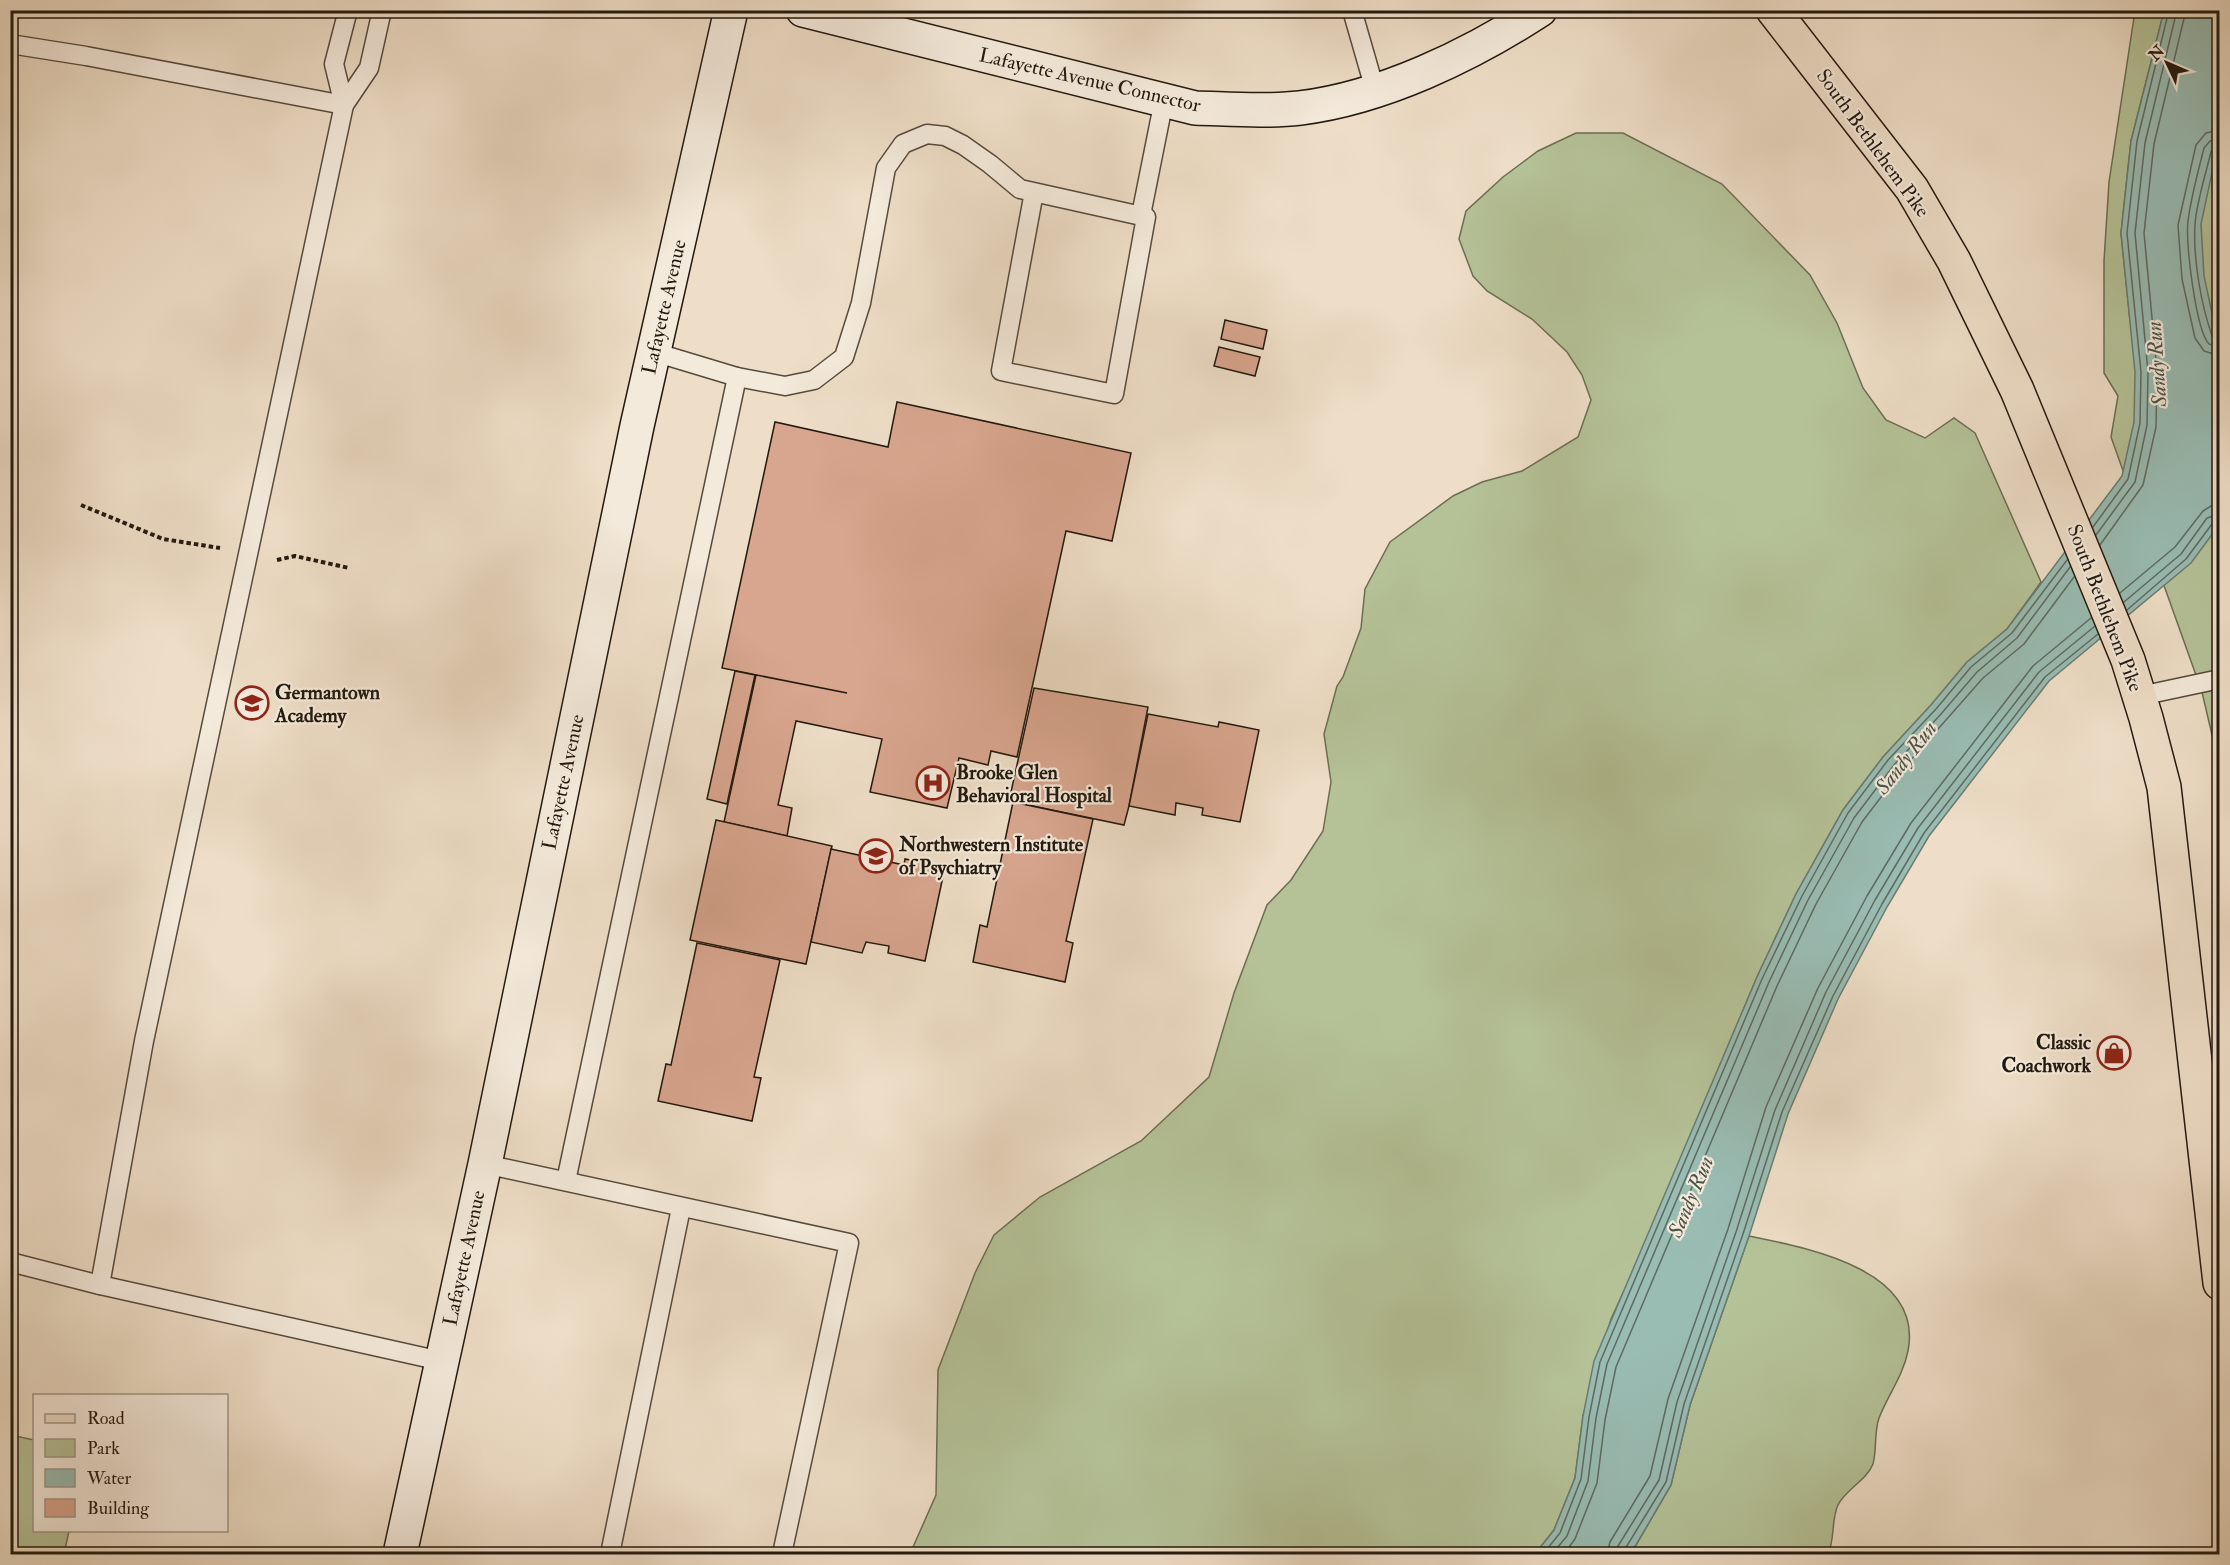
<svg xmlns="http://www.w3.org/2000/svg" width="2230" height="1565" viewBox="0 0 2230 1565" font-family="'IM FELL Double Pica',serif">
<rect width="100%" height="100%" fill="#eedec7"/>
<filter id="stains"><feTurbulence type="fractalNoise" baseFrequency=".00333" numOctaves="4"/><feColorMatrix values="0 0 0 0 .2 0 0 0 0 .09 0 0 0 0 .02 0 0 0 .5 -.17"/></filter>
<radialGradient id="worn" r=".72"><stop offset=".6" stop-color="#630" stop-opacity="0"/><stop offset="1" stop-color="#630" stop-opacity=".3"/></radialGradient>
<g fill="#b5c298" stroke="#6c6e54" stroke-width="1.5">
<path d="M2169,10L2219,11V765L2202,692L2111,437L2118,396L2104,373V261L2109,182L2135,11H2164L2131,141L2121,233L2130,320Z"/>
<path d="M1576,133H1623L1722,184L1810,275L1837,323L1863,388L1886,420L1925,438L1954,418L1975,433L2041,582L2007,629L1967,662L1931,705L1883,757L1843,810L1796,894L1757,977L1641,1254L1611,1319L1583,1416L1575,1478L1554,1530L1535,1554H910L936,1495L938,1370L975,1273L994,1235L1040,1197L1141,1141L1209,1077L1234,993L1267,905L1291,880L1323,831L1331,782L1324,734L1337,686L1343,677L1361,628L1365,589L1390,542L1453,496L1482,482L1522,471L1578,437L1591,400L1582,375L1567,352L1532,319L1487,291L1473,276L1459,239L1466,211L1503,177L1538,151Z"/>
<path d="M1749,1236C1807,1248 1924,1269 1908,1351C1903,1376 1888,1395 1879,1418C1874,1432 1877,1449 1873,1464C1867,1480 1845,1490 1838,1505C1831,1520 1835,1540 1828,1554H1628L1636,1545L1671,1485L1690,1405Z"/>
<path d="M11,1435L34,1440V1530L69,1531L64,1554H11Z"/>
</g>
<path fill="#99bcb3" stroke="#6a7b71" stroke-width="1.5" d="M2164,11H2219V140L2201,224L2204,276L2219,346V525L2191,563L2049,681L1929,836L1887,907L1838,999L1788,1114L1749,1236L1690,1405L1671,1485L1636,1545L1628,1554H1535L1554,1530L1575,1478L1583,1416L1594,1361L1757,977L1796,894L1843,810L1883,757L1931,705L1967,662L2007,629L2122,476L2134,422L2135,372L2121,233L2131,141Z"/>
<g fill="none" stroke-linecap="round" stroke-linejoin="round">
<g stroke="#5e6a61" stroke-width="1.5">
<path d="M2220,130L2206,133L2196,145L2178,225L2182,279L2195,338L2204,351L2220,356"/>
<path d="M2220,139L2210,141L2204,148C2198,172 2191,197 2188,221C2185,241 2196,331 2209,344L2220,347"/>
<path d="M2220,146L2214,147L2211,152C2206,173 2196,204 2195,225C2193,259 2201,304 2212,336L2220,339"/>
<path d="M2093,527L2128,479L2140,423L2141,372L2127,233L2137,141L2169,10"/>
<path d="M2096,535L2135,482L2147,425L2148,372L2135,233L2145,143L2177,10"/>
<path d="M2100,545L2143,485L2156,427L2157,371L2144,233L2154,144L2186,10"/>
<path d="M2120,593L2175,547L2203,511L2211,506L2220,505"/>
<path d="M2124,602L2181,554L2207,518L2220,514"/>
<path d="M2127,610L2186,559L2212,524L2220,522"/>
<path d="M1543,1554L1560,1533L1581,1479L1589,1417L1600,1362L1762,979L1802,896L1848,813L1888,760L1936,709L1971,667L2012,633L2067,560"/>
<path d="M1552,1554L1567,1536L1588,1481L1596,1418L1607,1364L1769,982L1808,900L1854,818L1894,765L1941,714L1977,672L2017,638L2070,567"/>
<path d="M1564,1554L1575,1539L1597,1483L1605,1420L1616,1367L1777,986L1816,904L1862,822L1901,771L1983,678L2024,644L2074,577"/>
<path d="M1607,1554L1610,1542L1650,1476L1668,1399L1728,1229L1766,1107L1818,988L1867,896L1911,823L2033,666L2091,618"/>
<path d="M1616,1554L1618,1546L1659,1480L1677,1402L1736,1232L1775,1110L1826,992L1875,900L1918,828L2039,672L2095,626"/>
<path d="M1624,1554L1625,1549L1666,1482L1684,1404L1743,1234L1782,1112L1833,996L1882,904L1924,833L2045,677L2098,634"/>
</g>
</g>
<g fill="#d8a58e" stroke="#23190f" stroke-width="1.5">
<path d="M1225,320L1267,330L1263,349L1221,339Z"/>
<path d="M1219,347L1260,357L1255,376L1214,366Z"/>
<path d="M897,402L1131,453L1112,541L1066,531L1017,757L991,751L988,765L959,758L947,808L870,792L882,739L796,721L778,805L792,808L787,836L724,822L756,675L847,693L722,668L775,422L888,447Z"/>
<path d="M735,671L755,675L727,804L707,799Z"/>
<path d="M1034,688L1148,707L1129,806L1124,825L1009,801Z"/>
<path d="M1148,714L1218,727L1219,722L1259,730L1240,822L1202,815L1203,808L1176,803L1175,815L1129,806Z"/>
<path d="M1013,802L1093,819L1066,941L1073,943L1065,982L973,962L980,925L987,927Z"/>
<path d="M716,820L832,846L806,964L690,940Z"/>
<path d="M831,849L904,865L905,859L945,867L925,961L888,953L889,946L866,942L862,953L811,942Z"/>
<path d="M697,943L780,960L754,1077L761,1078L752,1121L658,1101L666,1064L671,1065Z"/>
</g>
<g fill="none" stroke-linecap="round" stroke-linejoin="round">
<g stroke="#564a3d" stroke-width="21">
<g id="lane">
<path d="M1352,10L1375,90"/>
<path d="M10,44L86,56L344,105"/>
<path d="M344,105L334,64L348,10"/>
<path d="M1141,215L1164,100"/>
<path d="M654,352L737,377L785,386L814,380L844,357L861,303L886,168L903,144L927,134L945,136L963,145L990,164L1020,189L1146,217L1114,394L1001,371L1034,192"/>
<path d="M2140,696L2220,679"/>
<path d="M485,1164L849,1243L782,1554"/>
<path d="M566,1181L737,377"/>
<path d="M10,1262L100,1285L441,1361"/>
<path d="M100,1285L144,1041L344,105L369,68L382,10"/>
<path d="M610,1554L681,1208"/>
</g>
</g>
<g stroke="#23190f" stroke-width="36">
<g id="secondary">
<path d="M803,10L1195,108C1230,109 1266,112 1300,108C1382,98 1471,55 1540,10"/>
<path d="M400,1554L485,1164L637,426L731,10"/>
</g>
</g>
<g stroke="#23190f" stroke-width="36">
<path id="primary" d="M1773,10L1912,189L1954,261L2017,390L2128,660L2146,718L2164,787L2220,1283"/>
</g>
<g stroke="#23190f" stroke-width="4" stroke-dasharray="4.5 3" stroke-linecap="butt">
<path d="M81,505L163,539L220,548"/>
<path d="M277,560L295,556L349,568"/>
</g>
<use href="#lane" stroke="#f4eadb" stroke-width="18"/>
<use href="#secondary" stroke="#f4eadb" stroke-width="33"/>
<use href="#primary" stroke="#eedec7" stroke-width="33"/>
</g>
<defs>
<g id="school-ring" transform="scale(1.725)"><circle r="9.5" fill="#f4eadb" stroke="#8f2418" stroke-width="1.5"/><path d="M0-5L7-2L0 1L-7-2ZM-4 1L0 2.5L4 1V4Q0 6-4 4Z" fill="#8f2418"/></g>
<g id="hospital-ring" transform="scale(1.725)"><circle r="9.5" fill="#f4eadb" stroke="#8f2418" stroke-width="1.5"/><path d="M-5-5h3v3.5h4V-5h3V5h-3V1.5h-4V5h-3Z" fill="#8f2418"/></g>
<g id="shop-ring" transform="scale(1.725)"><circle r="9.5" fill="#f4eadb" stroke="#8f2418" stroke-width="1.5"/><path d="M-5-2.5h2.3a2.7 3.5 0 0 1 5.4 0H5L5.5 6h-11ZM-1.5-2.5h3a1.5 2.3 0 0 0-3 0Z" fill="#8f2418"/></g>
</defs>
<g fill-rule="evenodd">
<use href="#school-ring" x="252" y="703"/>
<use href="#hospital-ring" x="933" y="783"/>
<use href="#school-ring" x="876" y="856"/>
<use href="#shop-ring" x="2114" y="1053"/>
</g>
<g text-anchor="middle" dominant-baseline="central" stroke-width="4.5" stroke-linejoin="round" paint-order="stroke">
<g font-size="20" fill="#23190f" stroke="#f4eadb">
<text transform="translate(1090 80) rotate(13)">Lafayette Avenue Connector</text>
<text transform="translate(1873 143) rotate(54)">South Bethlehem Pike</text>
<text transform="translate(664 307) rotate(-77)">Lafayette Avenue</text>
<text transform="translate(2105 608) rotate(69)">South Bethlehem Pike</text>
<text transform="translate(563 782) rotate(-78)">Lafayette Avenue</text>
<text transform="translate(464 1258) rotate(-78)">Lafayette Avenue</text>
</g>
<g font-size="20" font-weight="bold" fill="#23190f" stroke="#f4eadb" text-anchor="start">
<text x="275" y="692">Germantown<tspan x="275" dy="23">Academy</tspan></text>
<text x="956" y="772">Brooke Glen<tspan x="956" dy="23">Behavioral Hospital</tspan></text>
<text x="899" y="844">Northwestern Institute<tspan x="899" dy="23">of Psychiatry</tspan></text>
<text x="2091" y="1042" text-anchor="end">Classic<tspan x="2091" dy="23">Coachwork</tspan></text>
</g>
<g font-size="21" font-style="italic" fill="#4c5248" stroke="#f4eadb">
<text transform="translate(2157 364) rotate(-94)">Sandy Run</text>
<text transform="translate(1906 758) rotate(-52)">Sandy Run</text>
<text transform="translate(1691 1197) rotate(-67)">Sandy Run</text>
</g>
</g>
<rect width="2230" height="1565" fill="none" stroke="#eedec7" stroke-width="36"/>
<rect x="12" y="12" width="2206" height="1541" fill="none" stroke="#23190f" stroke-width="3"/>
<rect x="18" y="18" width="2194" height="1529" fill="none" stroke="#23190f" stroke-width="1.5"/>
<rect x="33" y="1394" width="195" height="138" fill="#f4eadb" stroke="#a09689" stroke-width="1.5"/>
<rect x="45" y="1414" width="30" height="9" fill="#eedec7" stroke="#a09689" stroke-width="1.5"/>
<text x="87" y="1424" font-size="18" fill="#23190f">Road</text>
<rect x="45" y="1439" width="30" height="18" fill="#b5c298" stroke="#a09689" stroke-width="1.5"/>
<text x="87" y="1454" font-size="18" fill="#23190f">Park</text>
<rect x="45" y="1469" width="30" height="18" fill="#99bcb3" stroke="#a09689" stroke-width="1.5"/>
<text x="87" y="1484" font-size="18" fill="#23190f">Water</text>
<rect x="45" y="1499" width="30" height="18" fill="#d8a58e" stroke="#a09689" stroke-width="1.5"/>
<text x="87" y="1514" font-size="18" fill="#23190f">Building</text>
<g transform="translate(2167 63) rotate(314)" stroke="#f4eadb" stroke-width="4.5" paint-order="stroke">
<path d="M0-4.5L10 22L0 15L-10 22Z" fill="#23190f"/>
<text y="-9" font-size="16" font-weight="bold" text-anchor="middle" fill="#23190f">N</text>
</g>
<rect width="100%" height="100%" filter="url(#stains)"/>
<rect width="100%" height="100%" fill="url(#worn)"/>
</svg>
